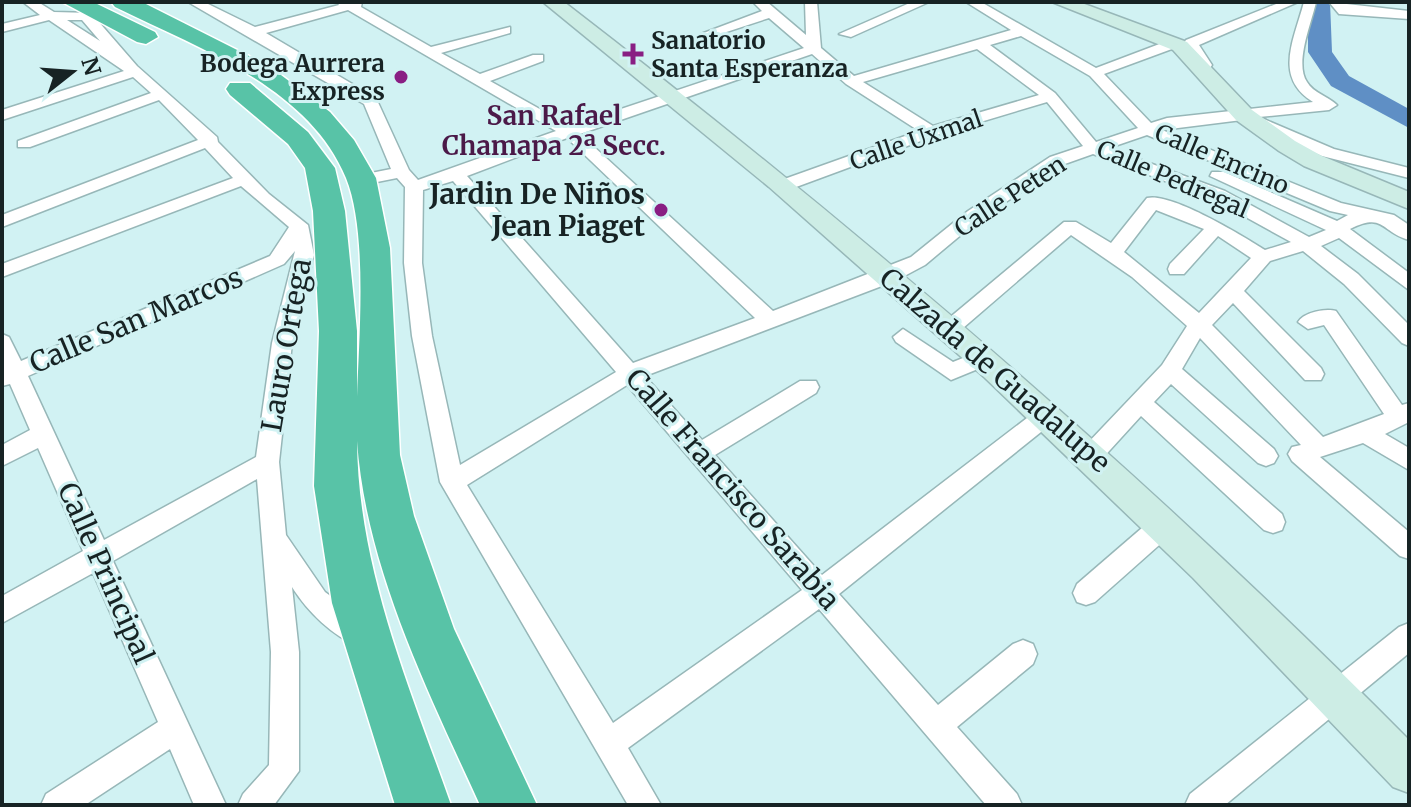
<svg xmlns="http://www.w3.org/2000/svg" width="1411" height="807" viewBox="0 0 1411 807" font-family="Merriweather,serif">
<rect width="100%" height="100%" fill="#d1f2f3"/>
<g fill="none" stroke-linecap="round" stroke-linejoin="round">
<path fill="#5f8fc5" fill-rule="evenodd" d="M1308,2H1330L1332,52L1349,76L1409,109V128L1331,86L1308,52Z"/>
<g stroke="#97b7b8" stroke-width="3">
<g id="street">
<path d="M23,2H38L54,12L91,13L137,66L217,137L218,142L269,194L308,225L314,255L292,343L279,462L286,535L325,592L370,625L374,634L370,643L360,647C332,636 308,612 292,587L299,652V771L274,805H238L243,794L269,765L271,652L257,479L113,561L226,805H194L170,749L85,805H41L46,794L158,722L93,573L2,623V596L83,551L38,448L2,466V445L30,430L10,384L2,386V334L9,337L21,361L270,256L289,227L241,186L2,277V264L233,178L205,148L2,227V215L198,140L159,100L30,147H18V141L151,93L133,77L2,120V110L124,71L49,20L2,32V24L40,15ZM67,20H82L100,41ZM295,251L272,343L256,457L104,540L28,376L284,264Z"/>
<path d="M188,2H204L255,27L339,5L337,2H362L361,7L431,47L510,27V33L441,53L480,74L533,55H543V61L490,81L570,126L804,48L769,18L708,38L701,34L762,11L753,2H767L806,35L805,2H817L821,48L854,76L1011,30L966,2H981L1096,68L1170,40H1180V46L1104,74L1151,123L1167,118L1313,102C1273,77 1294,40 1304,2H1316C1312,22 1294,63 1307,82C1313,93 1328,96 1337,105L1329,110L1259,117L1334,149L1409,168V178L1322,156L1253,125L1251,122L1258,118L1162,130L1341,203L1394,215L1409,225V240C1380,232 1385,212 1350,229L1409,273V290L1339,238L1321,246L1358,274L1409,325V346L1402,343L1344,284L1303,251L1270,261L1244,291L1321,368L1324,374L1321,380H1305L1233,303L1212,325L1323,437L1384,414L1324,325L1308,329L1298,322C1304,312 1326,308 1336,311L1402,405L1409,403V422L1385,434L1409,448V470L1363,443L1320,457L1409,532V559L1400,556L1292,461L1288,454L1292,447L1301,445L1200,338L1182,369L1274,449L1278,456L1274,463L1266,466L1258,463L1171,384L1154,402L1282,514L1285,522L1282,530L1273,533L1264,530L1141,416L1100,461L1092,464L1084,461L1080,454L1084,447L1162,365L1187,326L1132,277L1071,235L956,334H942L939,329L942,324L1064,222H1076L1111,243L1147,198C1171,192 1243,236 1265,250L1291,242L1213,199L1093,154L1062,165L980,219L925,265L895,281L645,376L702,440L800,381H816L819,387L816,393L715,455L822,575L1040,408H1056L1059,414L1056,420L839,594L938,705L1013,644L1023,640L1033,644L1037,654L1033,664L957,727L1017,794L1022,805H986L819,609L628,748L661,805H628L440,482L412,336L404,263L405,187L397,178L362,185L354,180L356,176L391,169L364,104ZM348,10L556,131L418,180L409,170L376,98L266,33ZM1021,36L1090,76L1138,128L1096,142L1055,93L990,45ZM977,49L1039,95L933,126L863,82ZM812,54L846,84L919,131L776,182V190H788L937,135L1047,102L1083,146L1050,157L968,211L911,257L773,311L580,134ZM1147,135L1330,211L1348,215L1337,221L1224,172H1212L1210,176L1326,230L1309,237L1225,191L1109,148ZM567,138L755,318L633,363L467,176ZM453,181L616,372L460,465L432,336L422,263L423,190ZM1156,210L1204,229L1170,264L1168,269L1170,274H1184L1218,236L1251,258L1199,313L1124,252ZM627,385L802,590L613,723L467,485Z"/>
<path d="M912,2H929L851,37L839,34Z"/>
<path d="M1281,2H1298L1199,45L1212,65L1207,72H1197L1198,65L1184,43L1186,40Z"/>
<path d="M1329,2L1409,11V19L1339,14Z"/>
<path d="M903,329L953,362L983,350L993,358L990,364L951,380L896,342L893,337Z"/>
<path d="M1166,512L1175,515L1178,523L1175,531L1095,602L1086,605L1077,602L1073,593L1077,584L1157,515Z"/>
<path d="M1409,623V653L1225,805H1185L1190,794L1399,627Z"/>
</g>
</g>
<g stroke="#97b7b8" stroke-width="3">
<g id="secondary">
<path d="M543,2H564C861,231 1145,473 1409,740V793L1393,787L1193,578L985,378L769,187Z"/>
<path d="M1052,2H1079L1187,42L1252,110L1295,141L1322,156L1409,192V209L1304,166L1279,151L1236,120L1173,50Z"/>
</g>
</g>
<g stroke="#fff" stroke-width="3">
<g id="highway">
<path d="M62,2H93L155,32L158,37L146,44L137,42Z"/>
<path d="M111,2H142L269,66L330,112L354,140L376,178L390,248L400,455L414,516L454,629L537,805H480C428,691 366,568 357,441C358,568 409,686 451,805H395L332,603L314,486L319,331L313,211L305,168L288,144L230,95L226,89L230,83H250L308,132L335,168L345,211L357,331V397C359,338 368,232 346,178C309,87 196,47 115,7Z"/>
</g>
</g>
<use href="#street" fill="#fff" fill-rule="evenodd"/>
<use href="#secondary" fill="#cdede5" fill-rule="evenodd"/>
<use href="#highway" fill="#58c3a7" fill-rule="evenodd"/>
</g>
<g fill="#891e83" stroke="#d1f2f3" stroke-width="3">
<path d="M629 42h8v8h8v8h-8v8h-8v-8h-8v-8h8z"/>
<circle cx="401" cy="77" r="8"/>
<circle cx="661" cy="210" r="8"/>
</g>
<g text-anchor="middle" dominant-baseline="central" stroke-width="6" stroke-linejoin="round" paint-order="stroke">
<g font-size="24" font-weight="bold" fill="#172324" stroke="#d1f2f3" text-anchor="start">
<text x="651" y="40">Sanatorio<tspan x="651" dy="28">Santa Esperanza</tspan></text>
<text x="385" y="63" text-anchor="end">Bodega Aurrera<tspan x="385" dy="28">Express</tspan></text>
</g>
<g font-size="24" fill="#172324" stroke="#d1f2f3">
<text transform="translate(916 140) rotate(-19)">Calle Uxmal</text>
<text transform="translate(1222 159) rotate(23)">Calle Encino</text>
<text transform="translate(1173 179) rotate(23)">Calle Pedregal</text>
<text transform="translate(1010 196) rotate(-33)">Calle Peten</text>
</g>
<g font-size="26" font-weight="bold" fill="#4b1948" stroke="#d1f2f3">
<text x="554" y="115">San Rafael<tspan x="554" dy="30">Chamapa 2ª Secc.</tspan></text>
</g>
<g font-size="28" font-weight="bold" fill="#172324" stroke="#d1f2f3" text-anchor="end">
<text x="645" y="194">Jardin De Niños<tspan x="645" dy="32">Jean Piaget</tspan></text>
</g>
<g font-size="28" fill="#172324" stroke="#d1f2f3">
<text transform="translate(136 320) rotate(-23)">Calle San Marcos</text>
<text transform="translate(286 345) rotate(-80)">Lauro Ortega</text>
<text transform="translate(995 370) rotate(41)">Calzada de Guadalupe</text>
<text transform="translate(733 489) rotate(49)">Calle Francisco Sarabia</text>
<text transform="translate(106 573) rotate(66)">Calle Principal</text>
</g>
</g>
<rect width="1411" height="807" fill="none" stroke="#172324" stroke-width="8"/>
<g transform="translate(72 72) rotate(73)" stroke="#d1f2f3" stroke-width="6" paint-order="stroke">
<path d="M0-6L14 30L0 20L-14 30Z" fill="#172324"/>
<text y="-12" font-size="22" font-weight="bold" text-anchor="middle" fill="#172324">N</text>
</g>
</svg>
